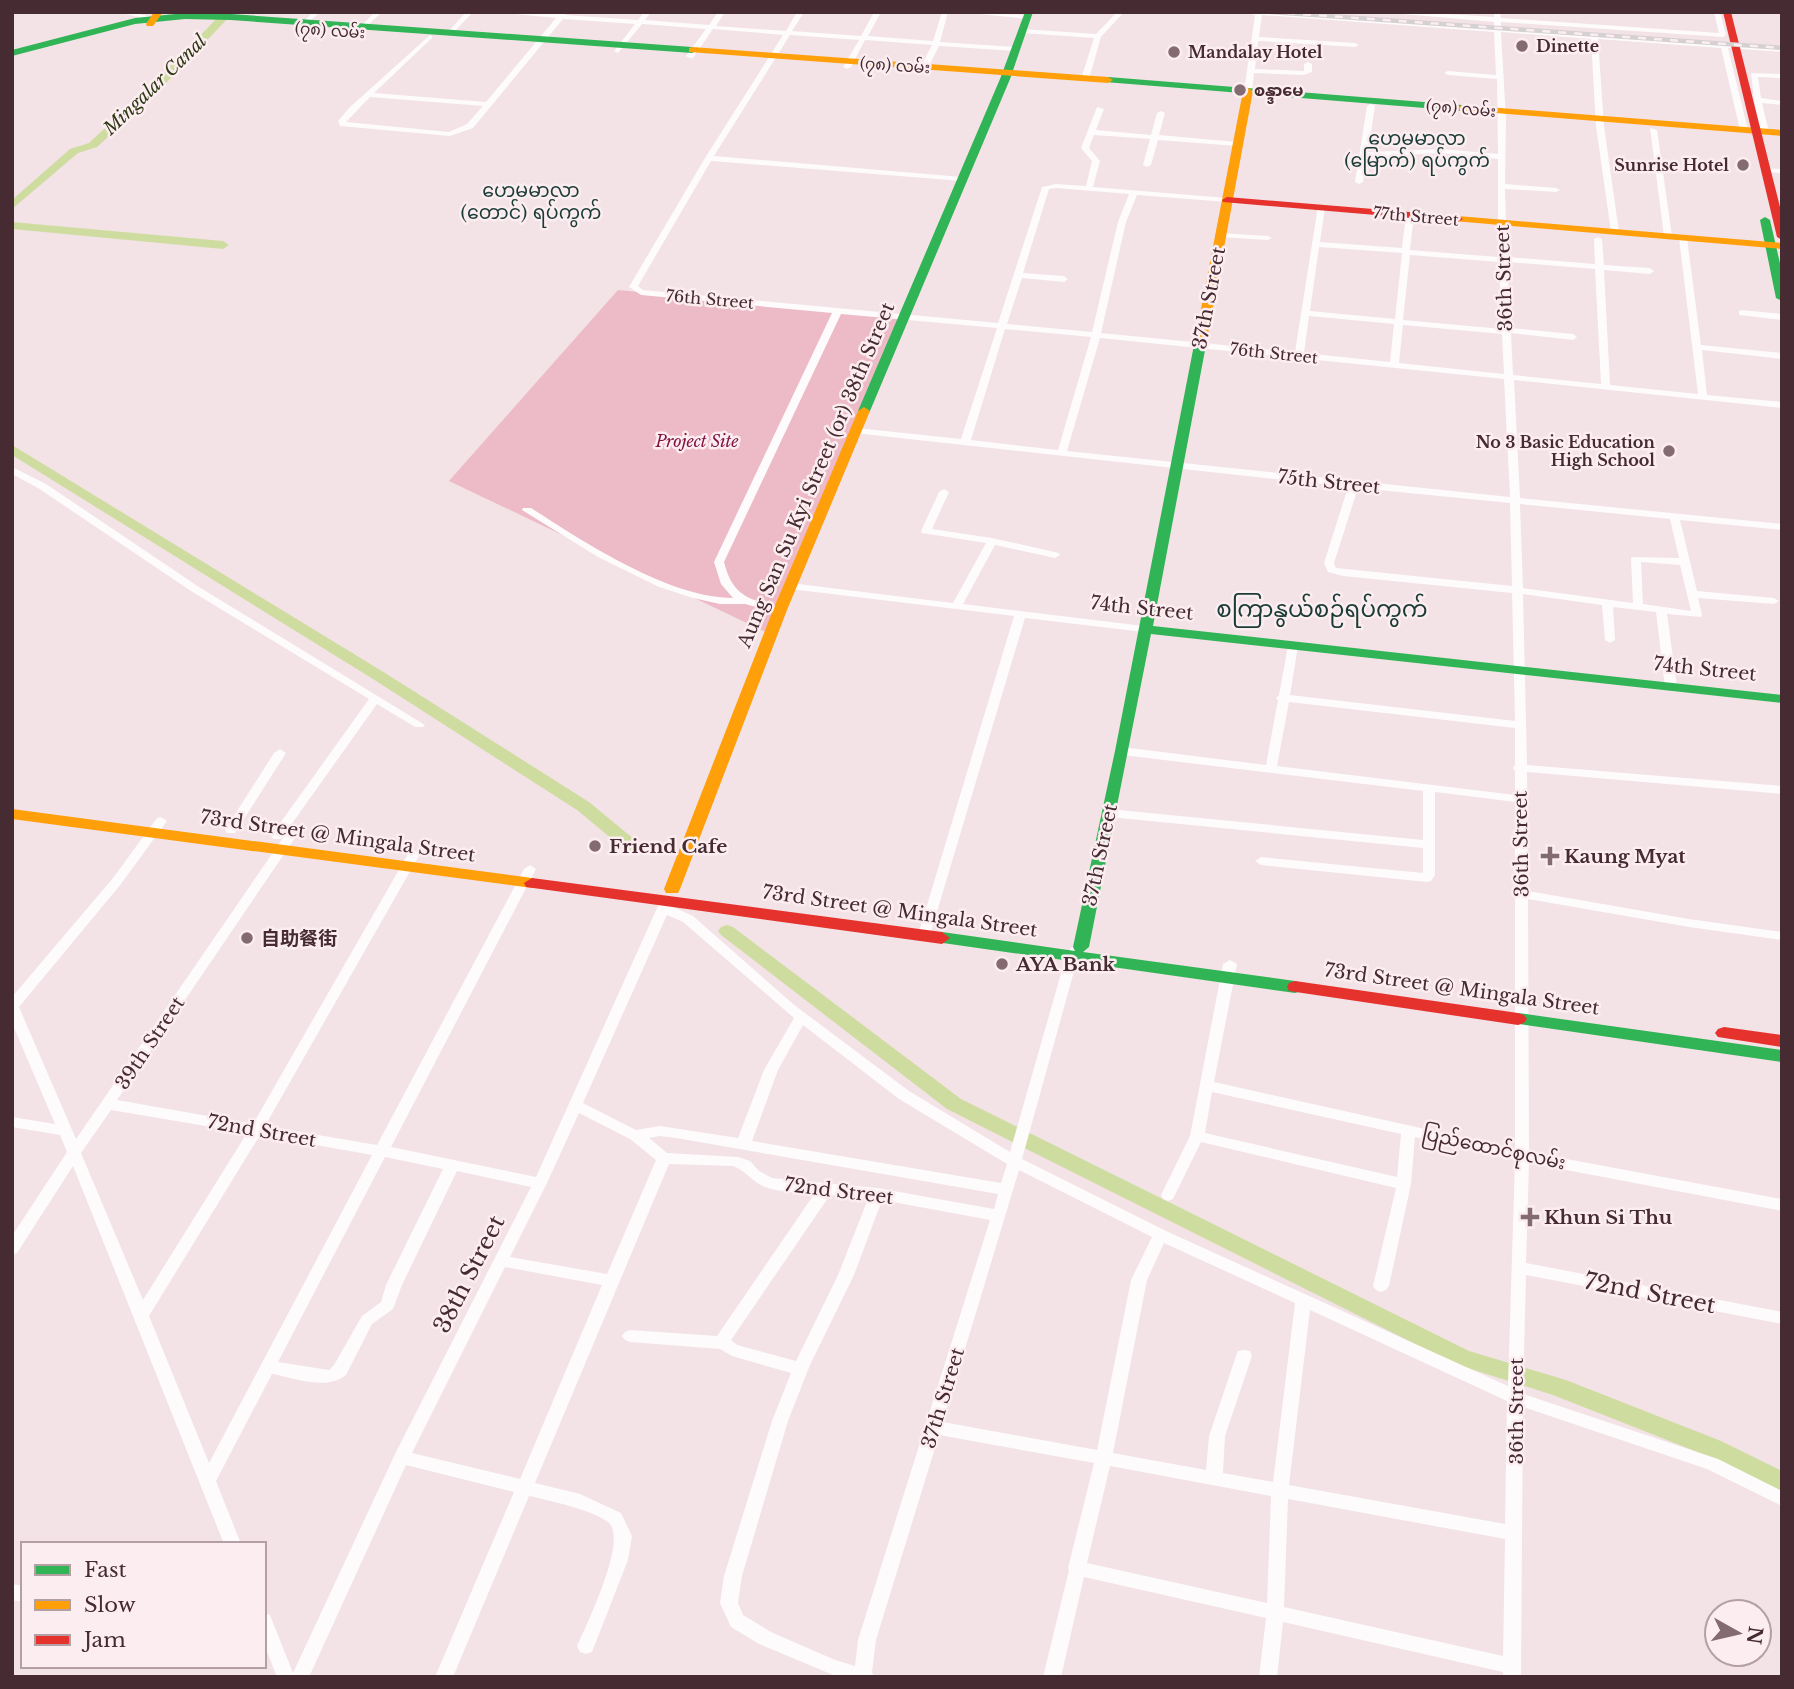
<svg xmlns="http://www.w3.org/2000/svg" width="1794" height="1689" viewBox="0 0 1794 1689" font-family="'Libre Baskerville','Noto Sans SC','Noto Sans Myanmar',serif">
<rect width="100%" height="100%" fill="#f3e2e6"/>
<path fill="#edbac7" d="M618,290L905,318L770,634L449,481Z"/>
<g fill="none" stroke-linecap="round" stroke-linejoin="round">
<g fill="#cedd9f" fill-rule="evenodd">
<path d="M223,12H234L165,84L97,147L78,153L12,209V200L70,149L89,143L157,80Z"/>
<path d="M12,222L223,241L229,245L223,249L12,229Z"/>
<path d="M12,445L385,673L589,802L641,845L644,849L641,853H629L577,810L373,679L12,455Z"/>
<path d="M727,925L733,927L961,1099L1469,1351L1566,1380L1721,1441L1782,1471V1492L1705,1455L1553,1395L1455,1364L947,1109L721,935L718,931L721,927Z"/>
</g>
<g fill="#fdfbfb" fill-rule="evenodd">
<path d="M116,12H132L156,18L153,20Z"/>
<path d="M313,12H320L308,23H304V21Z"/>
<path d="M375,12H382L366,27H362V25Z"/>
<path d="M466,12H473L453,33H449V31Z"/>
<path d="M495,12L559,14L561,12H567L566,15L638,20L644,12H651L645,20L709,25L718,12H725L716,26L786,31L797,12H804L792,31L861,36L874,12H881L868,36L933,41L942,12H948L940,42L1015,47L1019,49L1015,51L939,46L926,72L922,74L918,72L932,45L865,40L851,67L847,69L843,67L859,40L790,35L714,156L962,177L966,179L962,181L711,161L638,286L643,290L998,323L1042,187L1056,184L1086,186L1092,161L1081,148L1097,107L1104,109L1096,130L1151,135L1157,113L1161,111L1165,113L1159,135L1237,142L1241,144L1237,146L1158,140L1151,165L1147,167L1143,165L1150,139L1094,135L1089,148L1100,161L1093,187L1227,198L1231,200L1227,202L1137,195L1126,222L1101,333L1295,352L1318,206L1325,208L1320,242L1402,248L1406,215L1410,213L1414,215L1410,250L1498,257V159L1441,153L1367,157L1363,182L1359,184L1355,182L1367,106L1371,104L1375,106L1368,152L1441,149L1498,154L1497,79L1448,75L1444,73L1448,71L1496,75L1494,32L1262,15L1259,37L1355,43L1359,45L1355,47L1258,41L1255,69L1304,71V64L1308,62L1312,64V72L1304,75L1254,73L1252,91L1248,93L1244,91L1255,15L1242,12H1277L1494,28V22L1380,12H1417L1494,17V12H1500L1501,18L1719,33L1714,12H1720L1726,35L1723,37L1501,22V28L1782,48V52L1728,48L1748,130L1744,132L1740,130L1721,48L1598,39L1604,126L1619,232L1615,234L1611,232L1596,126L1591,39L1501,32L1506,119L1505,184L1556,188L1560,190L1556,192L1505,189L1507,257L1595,264L1594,239L1598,237L1602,239L1604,265L1650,268L1654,271L1650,274L1604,270L1610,385L1698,394L1679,238L1683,236L1687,238L1701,345L1782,353V359L1702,350L1707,395L1782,402V408L1514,380L1520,498L1782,524V530L1680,520L1697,591L1774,598L1779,601L1774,604L1698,598L1702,615L1701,617L1667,614L1677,687L1675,689L1671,690L1665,687L1656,612L1613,607L1615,640L1610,643L1605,640L1602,605L1523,594L1527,765L1782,786V794L1527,772L1528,891L1689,919L1782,932V940L1689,927L1528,899L1529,1152L1782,1199V1211L1529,1163L1526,1263L1782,1312V1324L1526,1275L1523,1394L1718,1459L1782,1491V1506L1707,1469L1523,1407L1521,1677H1503V1672L1283,1622L1277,1677H1259L1266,1618L1084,1577L1061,1677H1043L1069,1570L1068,1568L1094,1463L939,1435L876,1640L872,1672L874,1677H838L759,1644L731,1627L720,1603L724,1576L772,1421L791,1373L732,1356L720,1349L630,1342L625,1340L622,1336L625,1332L630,1330L717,1336L815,1193C800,1192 780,1193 765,1187C752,1182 745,1170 733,1166L669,1164L535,1483L580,1494L621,1513L632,1536L628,1560L592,1652L586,1654L580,1652L577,1646C587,1623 626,1544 610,1524C598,1511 547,1500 529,1496L453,1677H435L514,1492L406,1465L309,1677H277L264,1644V1613L270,1615L293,1673L396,1452L531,1187L457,1171L402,1285L393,1309L372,1324L346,1375C326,1391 295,1378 272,1374L216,1481L241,1544H224L73,1166L17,1253L12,1255V1236L67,1152L60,1135L12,1127V1117L55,1124L12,1023V997L113,878L157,818L161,817L167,821L121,884L19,1007L76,1139L285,835L289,834L295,838L117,1100L253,1124L408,854L414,850L420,854L265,1126L377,1145L524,869L530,865L536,869L391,1147L536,1177L657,908L662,900L666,899L672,903L671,906L693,916L793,1004L909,1091L1010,1152L1066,956L1072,947L1077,946L1083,950L1078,957L1022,1159L1166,1231L1508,1386L1515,1160L1415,1137L1411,1184L1389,1286L1386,1290L1381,1292L1376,1290L1373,1286L1396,1188L1201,1142L1173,1199L1168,1201L1163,1199L1161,1195L1190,1136L1223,964L1230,960L1237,964L1214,1082L1515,1149V802L1435,792V875L1431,881L1427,882L1261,865L1255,861L1261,857L1423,873V848L1109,817L1103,813L1109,809L1423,840V791L1122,755L1116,751L1122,747L1266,765L1278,700L1276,698L1279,695L1288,646L1293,643L1298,646L1290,695L1515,721L1512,593L1343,576L1328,572L1324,563L1348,487L854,433V429L857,428L961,439L997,328L841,314L724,562C733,598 751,600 784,608L785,610L784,612L780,613L745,604H720L693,598L659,587L598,557L522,510L523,508H531C584,542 669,598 733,598L721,584L714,562L832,313L641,295L629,287L705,158L783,35L713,29L693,58H690L686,56L706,29L642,24L618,53L614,51L635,24L563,19L473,128L450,136L340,126L338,121L349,108L430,35L432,36V38L374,93L486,102L556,18ZM370,97L483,106L467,124L449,132L346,122ZM1056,188L1129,194L1118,222L1092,332L1007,324L1022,278L1064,282L1068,279L1064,276L1023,273L1049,189ZM1319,247L1402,253L1395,319L1310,311ZM1410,255L1499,262L1502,329L1403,320ZM1507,262L1595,269L1601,384L1513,375L1511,333L1573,340L1577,337L1573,334L1511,328ZM1309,316L1394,324L1390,362L1304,353ZM1403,325L1502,334L1504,374L1399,363ZM1005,329L1091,337L1058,450L971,440ZM1100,338L1504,379L1510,497L1067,451ZM1358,488L1510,503L1512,586L1336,568L1334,563ZM1520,504L1670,519L1679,558L1632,557L1631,559L1633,603L1523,588ZM1641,562L1680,565L1691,611L1643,604ZM1289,702L1515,728V765L1513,768L1515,771V795L1277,766ZM667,915L683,922L794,1018L764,1070L738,1138L660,1126L636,1130L583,1103ZM803,1025L899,1099L1007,1164L1001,1183L752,1141L778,1070ZM1212,1092L1401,1134L1397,1177L1205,1133ZM111,1110L247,1133L143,1300L81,1153ZM579,1113L630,1139L656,1160L607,1274L510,1257L547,1183ZM260,1135L372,1155L209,1463L149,1316ZM660,1136L676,1138L998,1194L994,1209L877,1188L772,1178L759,1171L750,1161L738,1157L667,1153L649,1138ZM385,1157L443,1169L386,1285L381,1302L362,1316L334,1365L329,1370L278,1362ZM1019,1170L1152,1237L1131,1280L1097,1450L943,1422ZM830,1195L868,1199L838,1275L796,1361L737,1345L731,1340ZM882,1200L990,1220L858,1640L855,1666L835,1660L771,1632L743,1615L738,1603L742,1576L788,1421L810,1365L854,1275ZM1164,1243L1295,1303L1273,1482L1223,1473L1225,1436L1252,1356L1250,1351L1244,1350L1238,1351L1236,1356L1209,1436L1206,1470L1113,1453L1147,1280ZM505,1267L602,1285L520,1479L412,1453ZM1310,1310L1507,1401L1505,1524L1289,1485ZM1110,1466L1271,1496L1267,1603L1087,1563ZM1288,1499L1505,1539L1503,1656L1284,1607Z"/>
<path d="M961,12L1027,15L1030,17L1027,19Z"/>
<path d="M1117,12H1124L1101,37L1089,79L1085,81L1081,79L1094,38L1022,33L1019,31L1022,29L1096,34Z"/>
<path d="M1751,73L1782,74V78L1758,77L1761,98L1782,101V105L1762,103L1769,132L1765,134L1761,132L1754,100Z"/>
<path d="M1650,128L1657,130L1672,236L1668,238L1664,236Z"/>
<path d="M1764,168L1782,169V173L1764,172Z"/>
<path d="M1218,233L1268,236L1272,238L1268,240L1221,237H1218Z"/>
<path d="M1742,310L1782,314V320L1739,315V311Z"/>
<path d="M12,467L46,484L199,587L425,725L423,727H415L377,704L281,839H273L271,836L273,833L369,699L191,591L38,488L12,474Z"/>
<path d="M944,489L949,492L932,529L992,538L1059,553L1060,555L1055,558L995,545L963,604L1144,626L1149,629L1144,632L1025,618L930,935L924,939L918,935L1014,616L790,589L785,586L790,583L953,603L986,543L922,533L921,531L939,492Z"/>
<path d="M280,749L286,753L237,830L235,833H227L225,830L274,753Z"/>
<path d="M12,1584L23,1586V1602L12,1600Z"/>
</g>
<g fill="#30b455" fill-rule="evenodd">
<path d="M1025,12H1033L1010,79L870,411L864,415L860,414L858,411L1000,79Z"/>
<path d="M185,13L231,14L692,47L697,50L692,53L231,20L185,19L135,24L12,56V50L135,18Z"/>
<path d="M1108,77L1462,105L1467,108L1462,111L1105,82L1103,80Z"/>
<path d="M1765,217L1770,220L1782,272V301L1776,298L1760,220Z"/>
<path d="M1200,342L1206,345L1153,626L1782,695V703L1151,634L1089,947L1083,952L1295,981L1301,983L1303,987L1301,991L1295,993L936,942L934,938L936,934L942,932L1075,951L1073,947L1115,751L1194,345Z"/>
<path d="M1518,1013L1782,1050V1062L1512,1023L1509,1019L1512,1015Z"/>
</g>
<g fill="#ff9f0a" fill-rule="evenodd">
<path d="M154,12H163L153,26H147L146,24Z"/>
<path d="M692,47L1108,77L1113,80L1108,83L689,52V48Z"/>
<path d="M1248,88L1253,91L1206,345L1200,348L1194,345L1243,91Z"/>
<path d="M1462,105L1782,130V136L1459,110L1457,108Z"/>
<path d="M1458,216L1782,243V249L1454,221V217Z"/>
<path d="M864,407L870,411L787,610L680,889L678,893H666L664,889L773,610L858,411Z"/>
<path d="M12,809L532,878L540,883L532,888L12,819Z"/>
</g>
<g fill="#e5322d" fill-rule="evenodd">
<path d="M1723,12H1731L1782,215V240L1777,237Z"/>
<path d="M1227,197L1458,216L1463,219L1458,222L1223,202L1222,200Z"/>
<path d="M532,878L942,932L950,938L942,944L526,887L524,883Z"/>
<path d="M1295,981L1518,1013L1524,1015L1527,1019L1524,1023L1518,1025L1289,991L1287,987L1289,983Z"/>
<path d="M1724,1027L1782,1035V1047L1718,1037L1715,1033L1718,1029Z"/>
</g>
<g stroke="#d5d0d2" stroke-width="4.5">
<path id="rail" d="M1271,12L1782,48"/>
</g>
<use href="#rail" stroke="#fcedf0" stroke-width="2.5" stroke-dasharray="8" stroke-linecap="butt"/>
</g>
<g fill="#836b71" stroke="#fcedf0" stroke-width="2.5">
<circle cx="1522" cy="46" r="7"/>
<circle cx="1174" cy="52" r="7"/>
<circle cx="1240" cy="90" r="7"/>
<circle cx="1743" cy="165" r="7"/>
<circle cx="1669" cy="451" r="7"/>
<circle cx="595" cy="846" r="7"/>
<path d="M1546.5 845.5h7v7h7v7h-7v7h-7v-7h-7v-7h7z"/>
<circle cx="247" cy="938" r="7"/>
<circle cx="1002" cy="964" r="7"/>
<path d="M1526.5 1206.5h7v7h7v7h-7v7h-7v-7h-7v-7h7z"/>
</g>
<g text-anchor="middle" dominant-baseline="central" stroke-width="5" stroke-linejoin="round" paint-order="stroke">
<g font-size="16" fill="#462b32" stroke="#fcedf0">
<text transform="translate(330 30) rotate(4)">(၇၈) လမ်း</text>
<text transform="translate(895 65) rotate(4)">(၇၈) လမ်း</text>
<text transform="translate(1461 108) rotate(5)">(၇၈) လမ်း</text>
<text transform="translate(1416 216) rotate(5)">77th Street</text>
<text transform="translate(710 299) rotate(5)">76th Street</text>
<text transform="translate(1274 353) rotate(6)">76th Street</text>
</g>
<g font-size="16" font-weight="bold" fill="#462b32" stroke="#fcedf0" text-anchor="start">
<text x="1536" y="46">Dinette</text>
<text x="1188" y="52">Mandalay Hotel</text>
<text x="1254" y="90">စန္ဒာမေ</text>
<text x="1729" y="165" text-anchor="end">Sunrise Hotel</text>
<text x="1655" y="442" text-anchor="end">No 3 Basic Education<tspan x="1655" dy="18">High School</tspan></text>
</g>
<g font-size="16" font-style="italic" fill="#831140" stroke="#fcedf0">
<text x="697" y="441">Project Site</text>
</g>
<g font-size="18" font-style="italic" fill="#2e3914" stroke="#fcedf0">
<text transform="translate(155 85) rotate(-44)">Mingalar Canal</text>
</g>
<g font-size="19" fill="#1a3b36" stroke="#fcedf0">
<text x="1417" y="138">ဟေမမာလာ<tspan x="1417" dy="22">(မြောက်) ရပ်ကွက်</tspan></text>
<text x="531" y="190">ဟေမမာလာ<tspan x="531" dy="22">(တောင်) ရပ်ကွက်</tspan></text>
</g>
<g font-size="19" fill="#462b32" stroke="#fcedf0">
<text transform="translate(1504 278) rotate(-92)">36th Street</text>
<text transform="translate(1209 298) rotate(-79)">37th Street</text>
<text transform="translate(816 475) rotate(-67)">Aung San Su Kyi Street (or) 38th Street</text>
<text transform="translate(1329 482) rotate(6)">75th Street</text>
<text transform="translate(1142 608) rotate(6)">74th Street</text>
<text transform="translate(1705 669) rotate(6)">74th Street</text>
<text transform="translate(338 836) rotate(8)">73rd Street @ Mingala Street</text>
<text transform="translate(1521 844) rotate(-91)">36th Street</text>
<text transform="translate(1100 855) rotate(-78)">37th Street</text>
<text transform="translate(900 911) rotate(8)">73rd Street @ Mingala Street</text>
<text transform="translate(1462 989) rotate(8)">73rd Street @ Mingala Street</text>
<text transform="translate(150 1043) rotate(-56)">39th Street</text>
<text transform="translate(262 1131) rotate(10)">72nd Street</text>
<text transform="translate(1494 1148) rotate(12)">ပြည်ထောင်စုလမ်း</text>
<text transform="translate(839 1191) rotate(7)">72nd Street</text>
<text transform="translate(943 1398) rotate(-73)">37th Street</text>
<text transform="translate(1516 1411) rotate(-90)">36th Street</text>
</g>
<g font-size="19" font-weight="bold" fill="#462b32" stroke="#fcedf0" text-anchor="start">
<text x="609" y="846">Friend Cafe</text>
<text x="1564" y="856">Kaung Myat</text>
<text x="261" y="938">自助餐街</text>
<text x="1016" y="964">AYA Bank</text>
<text x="1544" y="1217">Khun Si Thu</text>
</g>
<g font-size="23" fill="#1a3b36" stroke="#fcedf0">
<text x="1322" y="609">စကြာနွယ်စဉ်ရပ်ကွက်</text>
</g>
<g font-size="23" fill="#462b32" stroke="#fcedf0">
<text transform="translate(469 1274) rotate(-63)">38th Street</text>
<text transform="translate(1650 1293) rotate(11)">72nd Street</text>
</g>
</g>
<rect width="1794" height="1689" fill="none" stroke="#462b32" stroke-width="28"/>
<rect x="21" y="1542" width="245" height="126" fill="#fcedf0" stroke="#b39fa4" stroke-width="2"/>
<rect x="35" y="1565" width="35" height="10" fill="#30b455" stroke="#b39fa4" stroke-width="2"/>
<text x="84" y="1577" font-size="21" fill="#462b32">Fast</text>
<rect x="35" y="1600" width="35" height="10" fill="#ff9f0a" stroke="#b39fa4" stroke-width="2"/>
<text x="84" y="1612" font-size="21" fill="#462b32">Slow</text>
<rect x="35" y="1635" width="35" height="10" fill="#e5322d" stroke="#b39fa4" stroke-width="2"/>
<text x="84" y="1647" font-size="21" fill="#462b32">Jam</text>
<g transform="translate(1738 1633) rotate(98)"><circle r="33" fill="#fcedf0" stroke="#b39fa4" stroke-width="2"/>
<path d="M0-5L12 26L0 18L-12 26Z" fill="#836b71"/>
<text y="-10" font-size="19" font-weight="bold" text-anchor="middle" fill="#462b32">N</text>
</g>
</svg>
